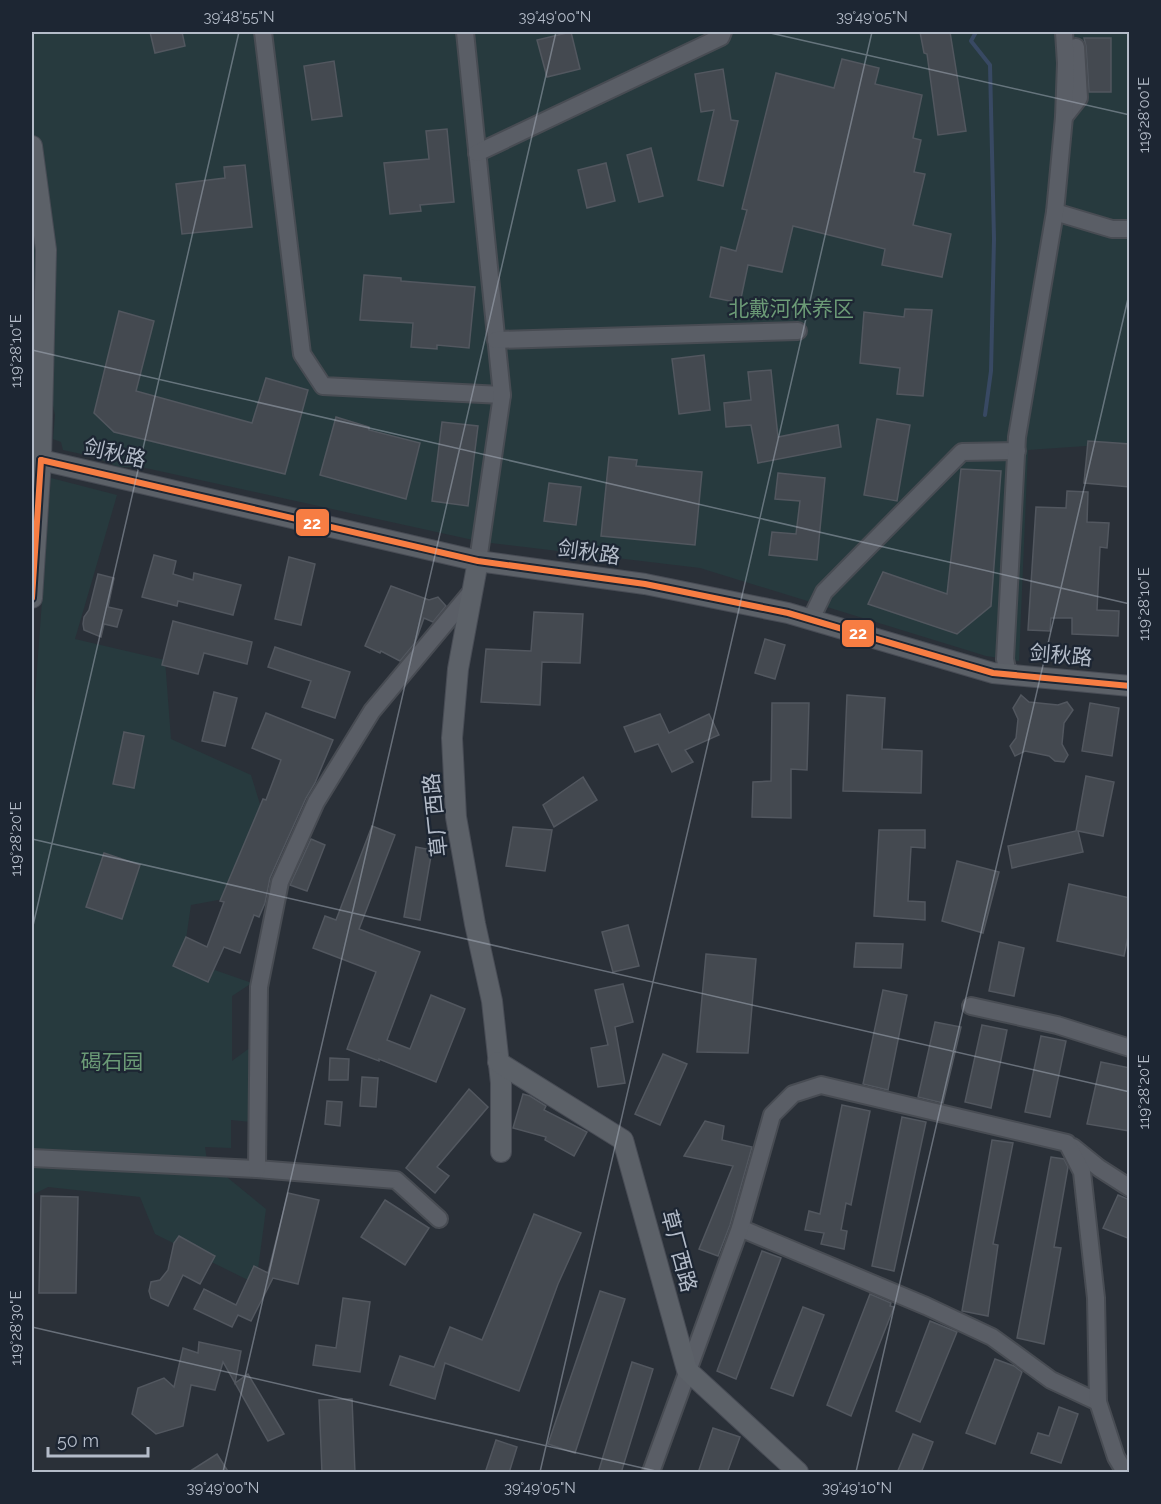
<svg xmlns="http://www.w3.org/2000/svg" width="1161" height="1504" viewBox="0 0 1161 1504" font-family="Raleway,'Noto Sans SC',sans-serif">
<rect width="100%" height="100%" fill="#2a3038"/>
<g fill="#273a3e">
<path d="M32,32H1129V443L1028,450L1019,661L986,656L700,568L482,542L141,467H118L95,457L63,450L61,442L53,439L55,415L32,312Z"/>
<path d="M51,478L117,495L75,639L165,660L171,739L251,775L263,814L229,898L191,905L183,959L252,983L232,996V1061L263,1038L251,1122L231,1120V1148L205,1147L207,1161L266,1209L256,1284L155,1234L140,1197L48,1187L32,1195V737Z"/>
</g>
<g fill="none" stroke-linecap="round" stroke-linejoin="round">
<path stroke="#384963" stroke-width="4" d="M976,32L971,41L990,65L994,239L991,371L985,415"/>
</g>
<g fill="#444950" stroke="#52575f" stroke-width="1.5">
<path d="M150,32H182L185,46L155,53Z"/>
<path d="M571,32L580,69L547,77L537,40Z"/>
<path d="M920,32H950L966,131L938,135L927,54L924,53Z"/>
<path d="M1084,38H1111V92H1089L1086,46Z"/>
<path d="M842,59L879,68L875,84L922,95L913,138L921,140L914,172L925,174L913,225L951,234L942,277L882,265L885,249L793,226L782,272L748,265L740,303L710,297L721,247L736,251L747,210L742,209L776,73L834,88Z"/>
<path d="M334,61L342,116L312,120L304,66Z"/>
<path d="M723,69L731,120L738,121L723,186L698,180L714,110L701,112L695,74Z"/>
<path d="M447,129L454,202L420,205L421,211L390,214L384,163L429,159L426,131Z"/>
<path d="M651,148L663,196L639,202L627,155Z"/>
<path d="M606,163L615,201L587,208L578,170Z"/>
<path d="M245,165L252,227L182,234L176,184L225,178L224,167Z"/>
<path d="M364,275L401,278V281L475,287L469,348L437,345V349L411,347L413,323L360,320Z"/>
<path d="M905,309L932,310L923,396L897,394L900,368L860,363L864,312L904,317Z"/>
<path d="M119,311L154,321L136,391L252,423L266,378L308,390L285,474L114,432L94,413Z"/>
<path d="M704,355L710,410L679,414L672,359Z"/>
<path d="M771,370L778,437L838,425L841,447L758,463L751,425L726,427L724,403L751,400L748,372Z"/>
<path d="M336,417L369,427V430L420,443L406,499L320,475Z"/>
<path d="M877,419L910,425L897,501L864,495Z"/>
<path d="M442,422L478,426L468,506L432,501Z"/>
<path d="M1088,441L1130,444V487L1084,483Z"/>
<path d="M609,457L637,460L636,466L702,472L695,545L601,536Z"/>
<path d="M961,469L1001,471L991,606L957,634L868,604L883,572L947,594Z"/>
<path d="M778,473L825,478L817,560L769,555L772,532L796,534L800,501L775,499Z"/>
<path d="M549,483L581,487L576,525L544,521Z"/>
<path d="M1067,491L1088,492L1087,522L1109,523L1107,548L1100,547L1097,610L1119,611L1118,636L1072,634V618H1051L1050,631L1028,630L1036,507L1066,508Z"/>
<path d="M154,555L176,561L173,574L193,580L194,573L241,585L233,615L178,601L177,606L142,597Z"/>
<path d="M289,557L315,564L301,625L275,619Z"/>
<path d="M98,574L114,578L108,607L122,610L117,627L104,624L101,637L84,630L83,624L84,617L89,610Z"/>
<path d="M391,586L429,600L438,597L446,606L433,622L424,618L415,643L400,661L381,651L380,653L365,646Z"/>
<path d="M534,612L583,614L580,663L542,662L540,705L481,702L486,649L531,651Z"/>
<path d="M173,621L252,642L247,664L204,653L198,674L162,665Z"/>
<path d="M765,639L785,645L775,679L755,673Z"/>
<path d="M275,647L350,672L335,718L302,707L311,681L268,667Z"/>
<path d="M214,692L237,698L225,746L202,741Z"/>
<path d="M847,695L885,698L882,749L922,751L921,793L843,791Z"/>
<path d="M1021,695L1029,702L1058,705L1067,702L1073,710L1064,723L1062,744L1068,755L1064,762L1055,761L1049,756L1025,751L1015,756L1010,746L1016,738L1018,719L1013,708Z"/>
<path d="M772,703H809L807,770L791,769V818L752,817L753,782L771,781Z"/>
<path d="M1090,703L1119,708L1112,756L1082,751Z"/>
<path d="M266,713L333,740L315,783L306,798L270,878L265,903L259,917L254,915L240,953L224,947L208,982L173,966L186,937L207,947L224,902L220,901L263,799L266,800L281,760L252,748Z"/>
<path d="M660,714L669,733L709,714L719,735L685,750L693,762L672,772L658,744L635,752L624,727Z"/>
<path d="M124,732L144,736L134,788L113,784Z"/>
<path d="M1086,776L1114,782L1103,836L1078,831L1083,852L1012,868L1008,846L1076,831Z"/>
<path d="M583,777L597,800L554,827L543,805Z"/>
<path d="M372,826L395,835L359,929L420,952L387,1040L410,1049L431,995L465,1009L436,1082L379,1059V1061L347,1049L376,972L313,948L325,916L336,920Z"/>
<path d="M513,827L552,830L545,871L506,866Z"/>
<path d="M879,830H925V848L911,847L908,901L925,902V920L874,916Z"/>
<path d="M311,839L325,845L307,891L290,885Z"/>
<path d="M416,847L432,850L420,920L404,917Z"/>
<path d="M104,853L140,865L122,919L86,907Z"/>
<path d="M957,861L999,872L983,933L942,921Z"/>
<path d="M1069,884L1130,898V927L1124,956L1057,941Z"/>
<path d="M628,925L639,966L613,972L602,932Z"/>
<path d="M999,942L1024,948L1014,996L989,991Z"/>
<path d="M856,943L903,944L901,968L854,967Z"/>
<path d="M706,954L756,959L748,1053L697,1052Z"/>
<path d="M623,984L633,1022L615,1027L625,1083L598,1087L591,1048L608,1045L595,990Z"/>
<path d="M883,990L907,995L888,1090L863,1084Z"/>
<path d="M935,1022L961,1027L943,1103L918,1097Z"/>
<path d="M982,1025L1007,1030L991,1108L965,1102Z"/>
<path d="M1041,1036L1066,1041L1050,1117L1025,1112Z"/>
<path d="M663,1054L687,1064L660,1125L635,1114Z"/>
<path d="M330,1058L349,1059L348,1080H329Z"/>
<path d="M1101,1062L1130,1068V1131L1087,1124Z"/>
<path d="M362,1077L378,1078L376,1107L360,1106Z"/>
<path d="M469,1089L488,1107L437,1167L449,1176L435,1193L406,1168Z"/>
<path d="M523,1094L530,1096L546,1106L544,1110L587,1132L574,1156L545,1140L546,1137L513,1128Z"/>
<path d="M327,1101L342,1102L340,1126L325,1124Z"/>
<path d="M842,1105L870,1111L851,1205L846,1203L841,1230L847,1231L844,1249L821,1244L824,1233L805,1230L809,1211L820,1214Z"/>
<path d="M902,1117L926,1122L894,1271L872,1266Z"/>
<path d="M705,1121L724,1126L722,1140L752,1147L730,1225L718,1256L699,1249L733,1166L684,1156Z"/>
<path d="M992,1140L1013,1143L993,1244L998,1245L988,1316L962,1311Z"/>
<path d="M1051,1157L1064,1159L1068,1167L1054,1247L1061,1248L1044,1344L1017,1338Z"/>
<path d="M288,1193L319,1200L298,1284L273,1278L251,1321L238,1315L232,1327L194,1309L204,1289L236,1305L254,1266L268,1273Z"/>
<path d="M1118,1195L1130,1200V1239L1103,1228Z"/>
<path d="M41,1196L78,1197L76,1293H39Z"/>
<path d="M385,1200L429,1228L405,1265L361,1237Z"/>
<path d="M534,1214L581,1233L558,1284L519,1391L445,1363L435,1399L390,1385L400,1356L434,1367L450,1327L482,1340Z"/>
<path d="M179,1236L215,1256L200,1284L183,1275L168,1306L151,1298L149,1291L151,1282L160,1280L168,1270L174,1243Z"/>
<path d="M762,1251L781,1258L736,1379L717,1371Z"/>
<path d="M600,1291L625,1299L575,1453L548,1444Z"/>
<path d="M870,1294L891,1303L890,1306L894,1307L851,1416L827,1405Z"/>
<path d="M343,1298L370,1302L360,1372L313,1365L316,1345L336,1348Z"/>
<path d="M803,1307L824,1315L793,1396L771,1388Z"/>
<path d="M930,1321L957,1332L920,1422L896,1411Z"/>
<path d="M199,1342L241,1351L235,1383L248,1374L284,1434L268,1441L223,1362L215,1390L191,1385L183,1426L156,1434L132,1414L138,1388L164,1378L174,1387L183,1348L198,1353Z"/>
<path d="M995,1359L1014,1366L1022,1372L995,1444L966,1433Z"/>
<path d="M632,1362L653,1369L621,1473H598Z"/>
<path d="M352,1399L355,1473H322L319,1400Z"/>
<path d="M1059,1407L1078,1414L1061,1463L1031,1453L1038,1433L1049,1436Z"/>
<path d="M713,1428L740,1437L727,1473H698Z"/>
<path d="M913,1434L933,1442L921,1473H897Z"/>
<path d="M496,1440L517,1447L509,1473H485Z"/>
<path d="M217,1454L229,1473H187Z"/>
</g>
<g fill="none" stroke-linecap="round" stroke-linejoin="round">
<g stroke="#484c53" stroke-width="20">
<g id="minor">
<path d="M263,32L302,354L323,386L502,395"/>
<path d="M465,32L502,395L478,561"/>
<path d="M1064,117L1079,98L1076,47"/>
<path d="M477,153L721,37L723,32"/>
<path d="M1055,212L1112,229H1130"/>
<path d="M496,340L798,331"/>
<path d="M811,619L824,592L962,452L1017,451"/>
<path d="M1008,674L1005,659L1017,437L1055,212L1064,117L1066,63L1064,32"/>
<path d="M971,1006L1057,1025L1130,1048"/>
<path d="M1073,1147L1099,1168L1130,1188"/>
<path d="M32,1158L257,1169L396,1180L439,1219"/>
<path d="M257,1169L259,987L280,882L316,802L372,711L473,590"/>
<path d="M740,1228L926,1306L992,1337L1051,1380L1098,1402"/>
<path d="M651,1472L740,1228L772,1115L793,1094L821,1085L1067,1143L1082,1172L1096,1298L1098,1402L1116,1457L1125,1472"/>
</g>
</g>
<g stroke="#484c55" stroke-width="22">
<g id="major">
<path d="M32,146L46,250L41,460L32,598"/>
<path d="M41,460L478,561L645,584L788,613L993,673L1130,686"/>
<path d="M478,561L458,669L452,738L456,817L475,924L492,1001L501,1083V1152"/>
<path d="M498,1062L623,1140L687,1370L798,1472"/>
</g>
</g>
<use href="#minor" stroke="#5a5e66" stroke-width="16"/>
<use href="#major" stroke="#5c6168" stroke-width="20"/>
<g stroke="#1d2633" stroke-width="10">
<g id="bus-1">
<path d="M41,460L478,561L645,584L788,613L993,673L1130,686"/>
<path d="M32,598L41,460"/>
</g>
</g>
<use href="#bus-1" stroke="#f77d43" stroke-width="6"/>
</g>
<path fill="none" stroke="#b4bcc9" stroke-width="1.5" stroke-opacity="0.45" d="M766,32L1130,115M32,350L1130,604M32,839L1130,1092M32,930L239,32M32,1327L660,1472M223,1472L556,32M540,1472L872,32M856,1472L1130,290"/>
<g text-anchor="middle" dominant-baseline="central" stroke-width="4.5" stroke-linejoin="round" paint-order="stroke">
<g font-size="21" fill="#6b9a76" stroke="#1d2633">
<text x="791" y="308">北戴河休养区</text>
<text x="112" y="1061">碣石园</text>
</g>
<g font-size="21" fill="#b4bcc9" stroke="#1d2633">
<text transform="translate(115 453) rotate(13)">剑秋路</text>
<text transform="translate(589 552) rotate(8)">剑秋路</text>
<text transform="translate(1061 655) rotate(5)">剑秋路</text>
<text transform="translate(435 815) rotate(-96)">草厂西路</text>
<text transform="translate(679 1251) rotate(75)">草厂西路</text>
</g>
</g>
<g stroke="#1d2633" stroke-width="2">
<rect x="295" y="508" width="35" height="29" rx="6" fill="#f77d43"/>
<rect x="841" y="619" width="34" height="29" rx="6" fill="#f77d43"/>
</g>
<g font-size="16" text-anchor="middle" font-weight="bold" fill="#fff">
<text x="312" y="529">22</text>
<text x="858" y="639">22</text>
</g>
<rect width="1161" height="1504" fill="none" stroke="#1d2633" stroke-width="66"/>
<path d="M48 1447v9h100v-9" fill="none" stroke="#b4bcc9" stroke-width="3"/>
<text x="57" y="1447" font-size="18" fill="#b4bcc9" stroke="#1d2633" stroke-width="4.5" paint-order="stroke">50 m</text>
<rect x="33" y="33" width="1095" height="1438" fill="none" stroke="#b4bcc9" stroke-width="2"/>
<g font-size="15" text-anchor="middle" fill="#b4bcc9">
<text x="239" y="22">39°48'55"N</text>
<text x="555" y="22">39°49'00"N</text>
<text x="872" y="22">39°49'05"N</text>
<text transform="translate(1144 115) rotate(-90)" y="5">119°28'00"E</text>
<text transform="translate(16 351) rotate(-90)" y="5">119°28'10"E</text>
<text transform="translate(1144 604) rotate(-90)" y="5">119°28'10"E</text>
<text transform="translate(16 839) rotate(-90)" y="5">119°28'20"E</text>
<text transform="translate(1144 1092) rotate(-90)" y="5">119°28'20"E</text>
<text transform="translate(16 1328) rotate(-90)" y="5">119°28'30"E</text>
<text x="223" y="1493">39°49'00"N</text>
<text x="540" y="1493">39°49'05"N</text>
<text x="857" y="1493">39°49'10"N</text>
</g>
</svg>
